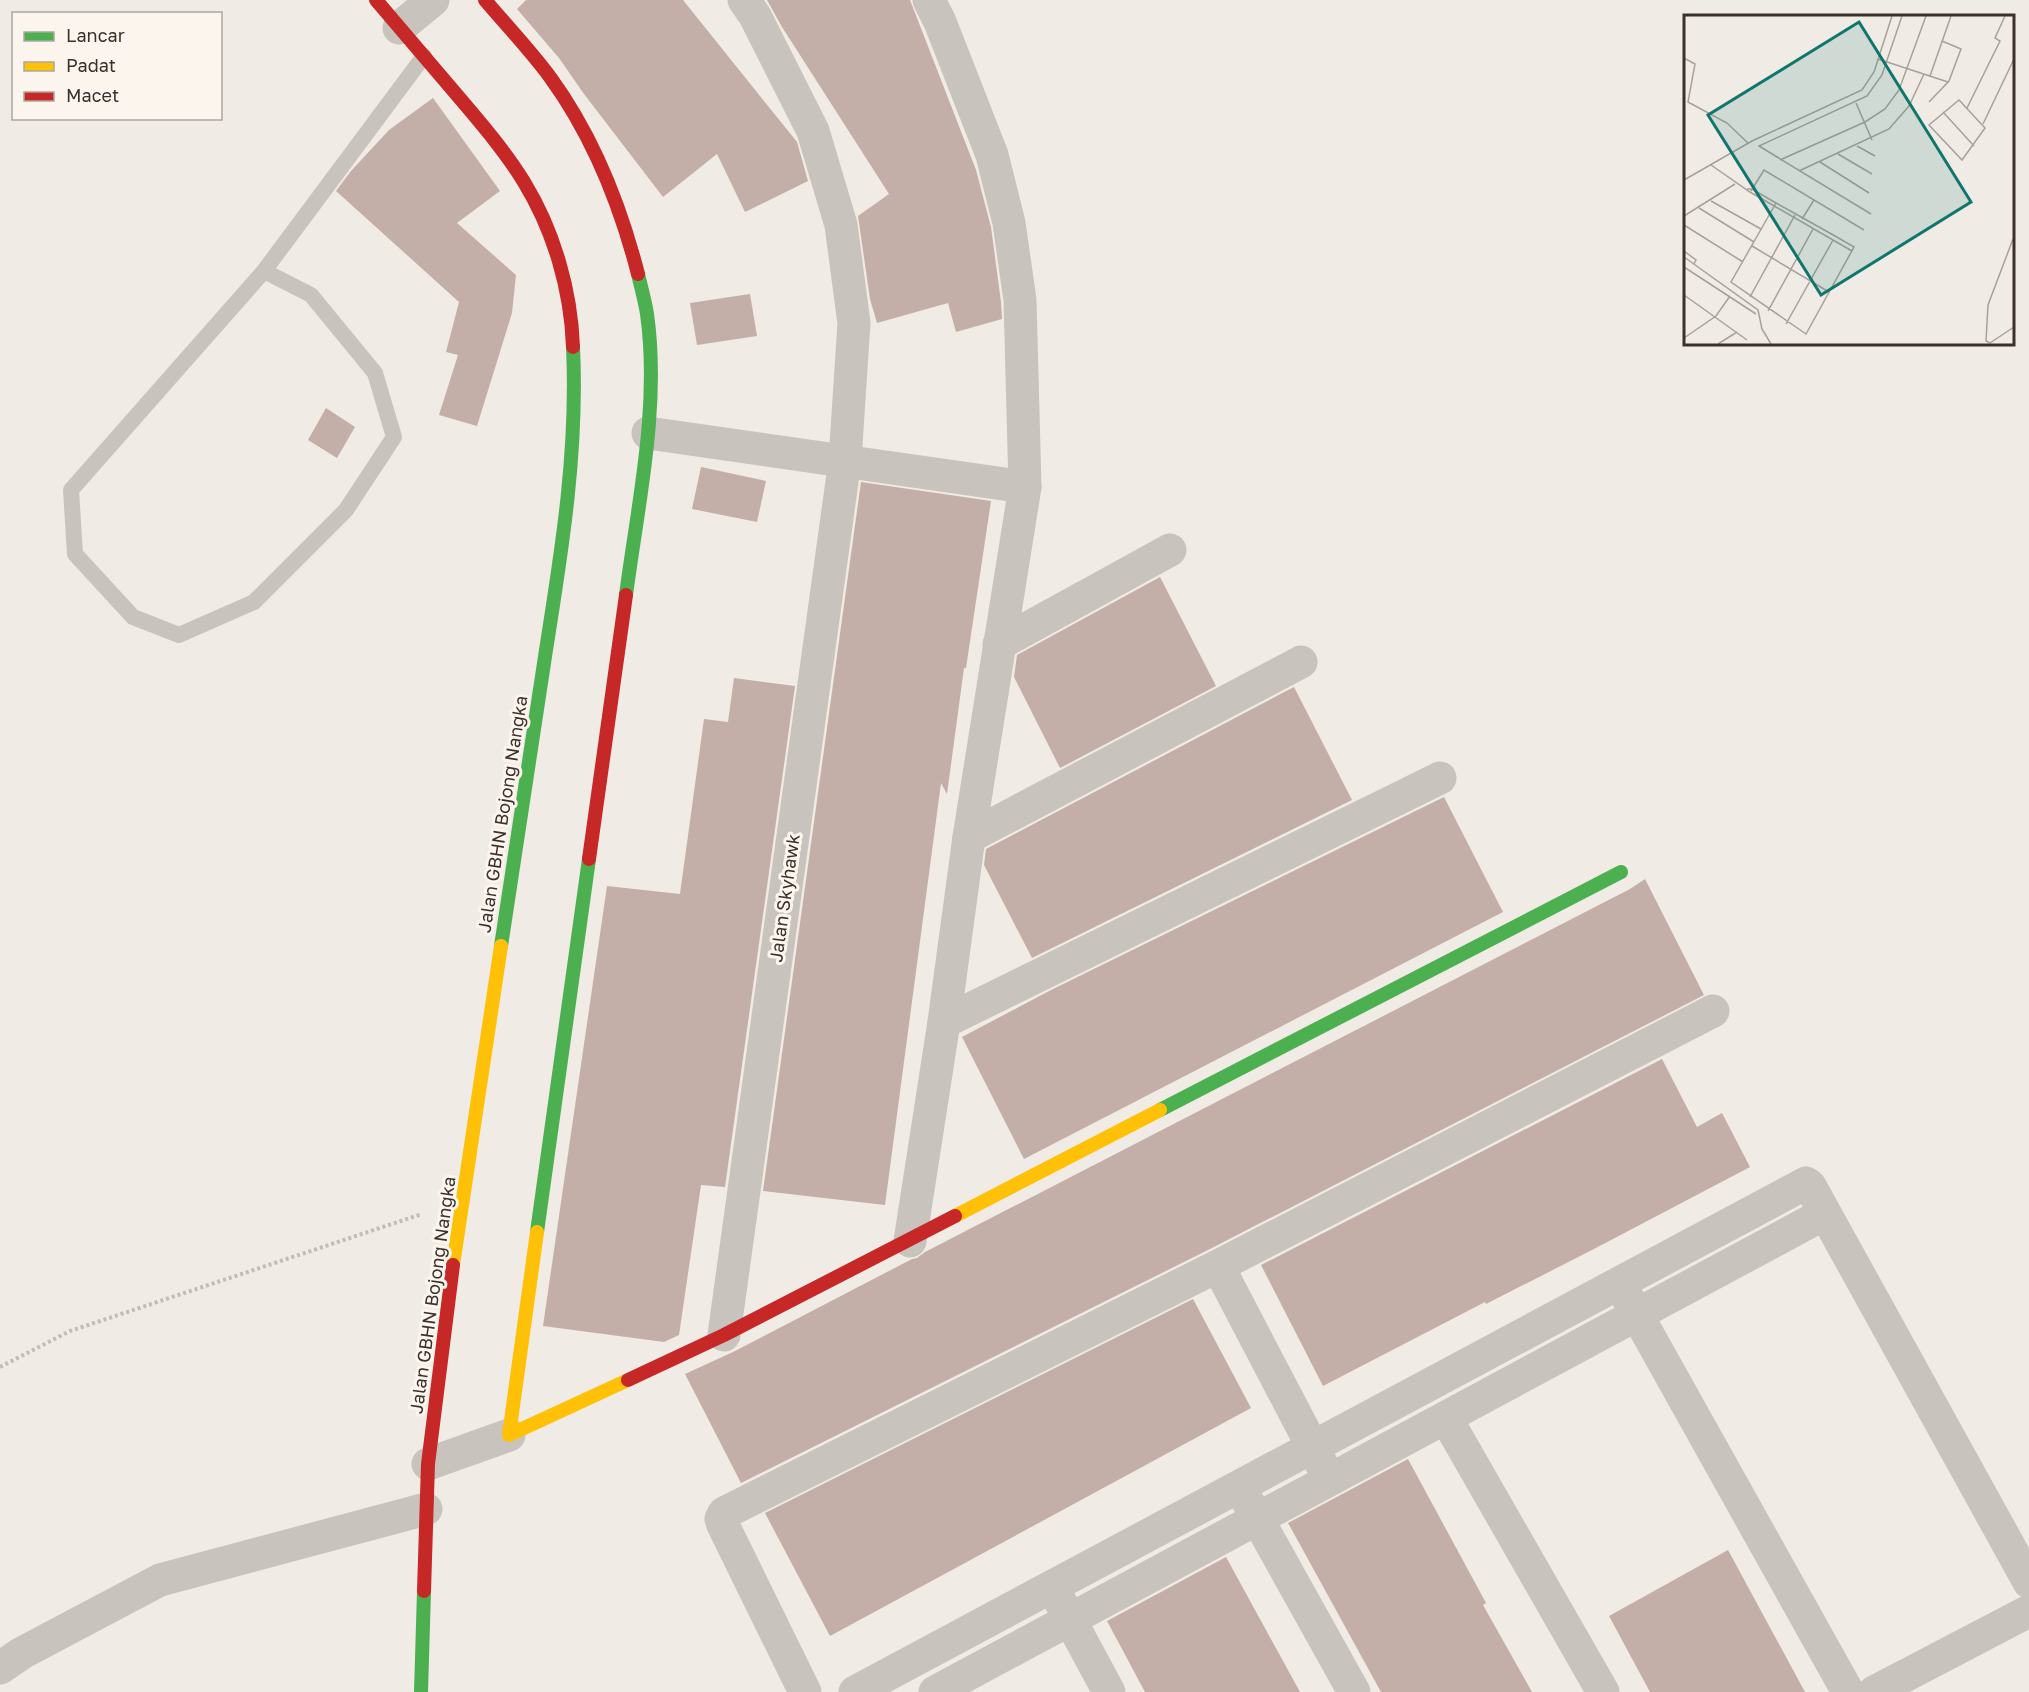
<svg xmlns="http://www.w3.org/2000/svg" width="2029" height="1692" viewBox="0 0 2029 1692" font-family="'Golos Text',sans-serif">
<rect width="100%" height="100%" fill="#f0ebe5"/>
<g fill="#c3afa7">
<path d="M526,0H683L797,142L808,181L745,212L717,154L663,197L584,94L559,58L517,9Z"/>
<path d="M767,0H910L976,170L991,227L1001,302L1002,319L956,332L948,303L877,323L870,299L858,216L889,194L782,27Z"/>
<path d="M433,98L500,191L457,223L516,275L512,313L477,426L439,415L458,355L446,352L459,302L336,191L351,171L389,130Z"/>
<path d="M750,294L757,336L697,345L690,303Z"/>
<path d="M326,408L355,427L337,458L308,440Z"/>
<path d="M701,467L766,481L757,522L692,509Z"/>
<path d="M861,482L991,501L966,668H964L947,794L941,783L885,1205L763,1191Z"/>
<path d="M1160,577L1216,686L1060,768L1014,677L1017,655Z"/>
<path d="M734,678L795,686L725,1187L701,1185L679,1335L664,1342L543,1326L607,886L680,894L704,719L728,722Z"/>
<path d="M1294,687L1352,800L1032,958L984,865L986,849Z"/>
<path d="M1444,797L1503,912L1024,1159L962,1037L1049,991Z"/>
<path d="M1645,879L1704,995L1210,1249L741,1483L685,1374L733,1352L912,1259L917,1258L925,1252L1630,889Z"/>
<path d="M1662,1059L1697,1127L1722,1113L1750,1167L1592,1250L1486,1304L1485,1302L1323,1386L1261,1265Z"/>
<path d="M1193,1299L1251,1408L830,1636L765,1513Z"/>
<path d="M1408,1459L1486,1603L1483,1605L1532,1692H1381L1298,1541L1288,1523Z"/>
<path d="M1728,1550L1805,1692H1650L1609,1616Z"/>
<path d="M1226,1557L1300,1692H1145L1107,1621Z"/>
</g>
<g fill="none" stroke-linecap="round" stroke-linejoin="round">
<path stroke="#c2bbb6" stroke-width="4" stroke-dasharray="3 3" stroke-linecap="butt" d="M0,1367L70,1331L422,1214"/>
<path stroke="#c9c3be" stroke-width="16" d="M264,271L311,295L375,373L394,437L346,510L254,602L179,635L133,617L75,554L71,490L264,271L424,56"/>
<g stroke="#c9c3be" stroke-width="33">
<path d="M399,28L433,0"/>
<path d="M648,433L1025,487"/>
<path d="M999,644L1170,550"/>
<path d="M969,837L1301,662"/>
<path d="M944,1022L1440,778"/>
<path d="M910,1241L944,1022L969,837L1025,487L1020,300L1009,223L992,155L940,22L929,0"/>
<path d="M1218,1266L1322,1465"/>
<path d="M1626,1295L1848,1692"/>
<path d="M724,1335L845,460L854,323L841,225L813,131L755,16L744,0"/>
<path d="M1446,1418L1603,1692"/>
<path d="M428,1464L509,1435"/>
<path d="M1247,1500L1354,1692"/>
<path d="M1060,1601L1109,1692"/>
<path d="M0,1668L22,1653L160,1580L426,1509"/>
<path d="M805,1692L723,1525L721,1519L724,1513L1218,1266L1713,1011"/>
<path d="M855,1692L1806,1183L1810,1186L2029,1582"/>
<path d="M935,1692L1824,1214"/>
<path d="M1874,1692L2029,1611"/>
</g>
<g stroke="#4caf50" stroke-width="14">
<path d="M626,595C638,503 660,407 647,314C645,301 641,287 638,274"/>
<path d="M501,946C516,847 531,749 546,650C562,549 578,450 573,347"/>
<path d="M1160,1110L1621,872"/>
<path d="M537,1232L589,859"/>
<path d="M421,1692L424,1591"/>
</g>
<g stroke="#ffc107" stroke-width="14">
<path d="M955,1216L1160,1110"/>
<path d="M537,1232L509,1435L628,1380"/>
<path d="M453,1265L501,946"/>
</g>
<g stroke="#c62828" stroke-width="14">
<path d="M376,0C403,32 430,63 457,95C480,122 505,151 524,182C554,231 571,290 573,347"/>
<path d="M485,0C507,26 530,50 550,77C593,136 620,204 638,274"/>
<path d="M589,859L626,595"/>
<path d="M628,1380L724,1335L955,1216"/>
<path d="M424,1591L428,1464L453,1265"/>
</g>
</g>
<g text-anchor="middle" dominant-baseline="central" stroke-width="6" stroke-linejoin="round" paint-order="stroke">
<g font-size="18" fill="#3b302b" stroke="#fbf5ee">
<text transform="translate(502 814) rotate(-81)">Jalan GBHN Bojong Nangka</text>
<text transform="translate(784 898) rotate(-82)">Jalan Skyhawk</text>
<text transform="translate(432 1295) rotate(-82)">Jalan GBHN Bojong Nangka</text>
</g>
</g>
<g transform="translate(1684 15)">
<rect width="330" height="330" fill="#f0ebe5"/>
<path fill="none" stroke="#a8a09b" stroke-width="1.5" d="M0,43L11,49L4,87L43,108L64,128M194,44L264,67M246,61L267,1M275,85L301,113L278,145L245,110ZM245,87L265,66L277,34L258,26M172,88L188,125M283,93L316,26L311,23L321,1M259,97L290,131M299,109L330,44M173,131L191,141M154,139L188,159M96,145L181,107L201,94L215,75L242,1M136,147L185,178M27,150L66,177L168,236M115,156L205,114L225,91L240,59M0,165L68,126L178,75L190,57L208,1M63,174H68L92,188L119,203L151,221L170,232L122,319L47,267L92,188M67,176L80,155L180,215M27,186L77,214M15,193L70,227M187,199L75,131L183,81L198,60L218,1M0,201L51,169M118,204L130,185M0,210L59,247M329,224L304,290L302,326L306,328L330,312M68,231L145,277M0,236L12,245L10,249M0,242L74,295L78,314L87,329M0,252L72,299M0,280L63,325M66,282L111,200M84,296L129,214M102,309L149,225M0,323L32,301L46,281M34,329L53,317"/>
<path fill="#0f766e" fill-opacity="0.15" stroke="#0f766e" stroke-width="3" d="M175,7L287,187L137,280L24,100Z"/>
<rect width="330" height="330" fill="none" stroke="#3b302b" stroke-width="3"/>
</g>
<rect x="12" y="12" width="210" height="108" fill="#fbf5ee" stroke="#aea6a0" stroke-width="1.5"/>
<rect x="24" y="32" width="30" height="9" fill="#4caf50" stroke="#aea6a0" stroke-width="1.5"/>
<text x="66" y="42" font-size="18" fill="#3b302b">Lancar</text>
<rect x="24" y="62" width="30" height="9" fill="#ffc107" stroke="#aea6a0" stroke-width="1.5"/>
<text x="66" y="72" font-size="18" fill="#3b302b">Padat</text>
<rect x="24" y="92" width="30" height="9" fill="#c62828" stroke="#aea6a0" stroke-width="1.5"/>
<text x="66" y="102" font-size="18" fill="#3b302b">Macet</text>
</svg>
